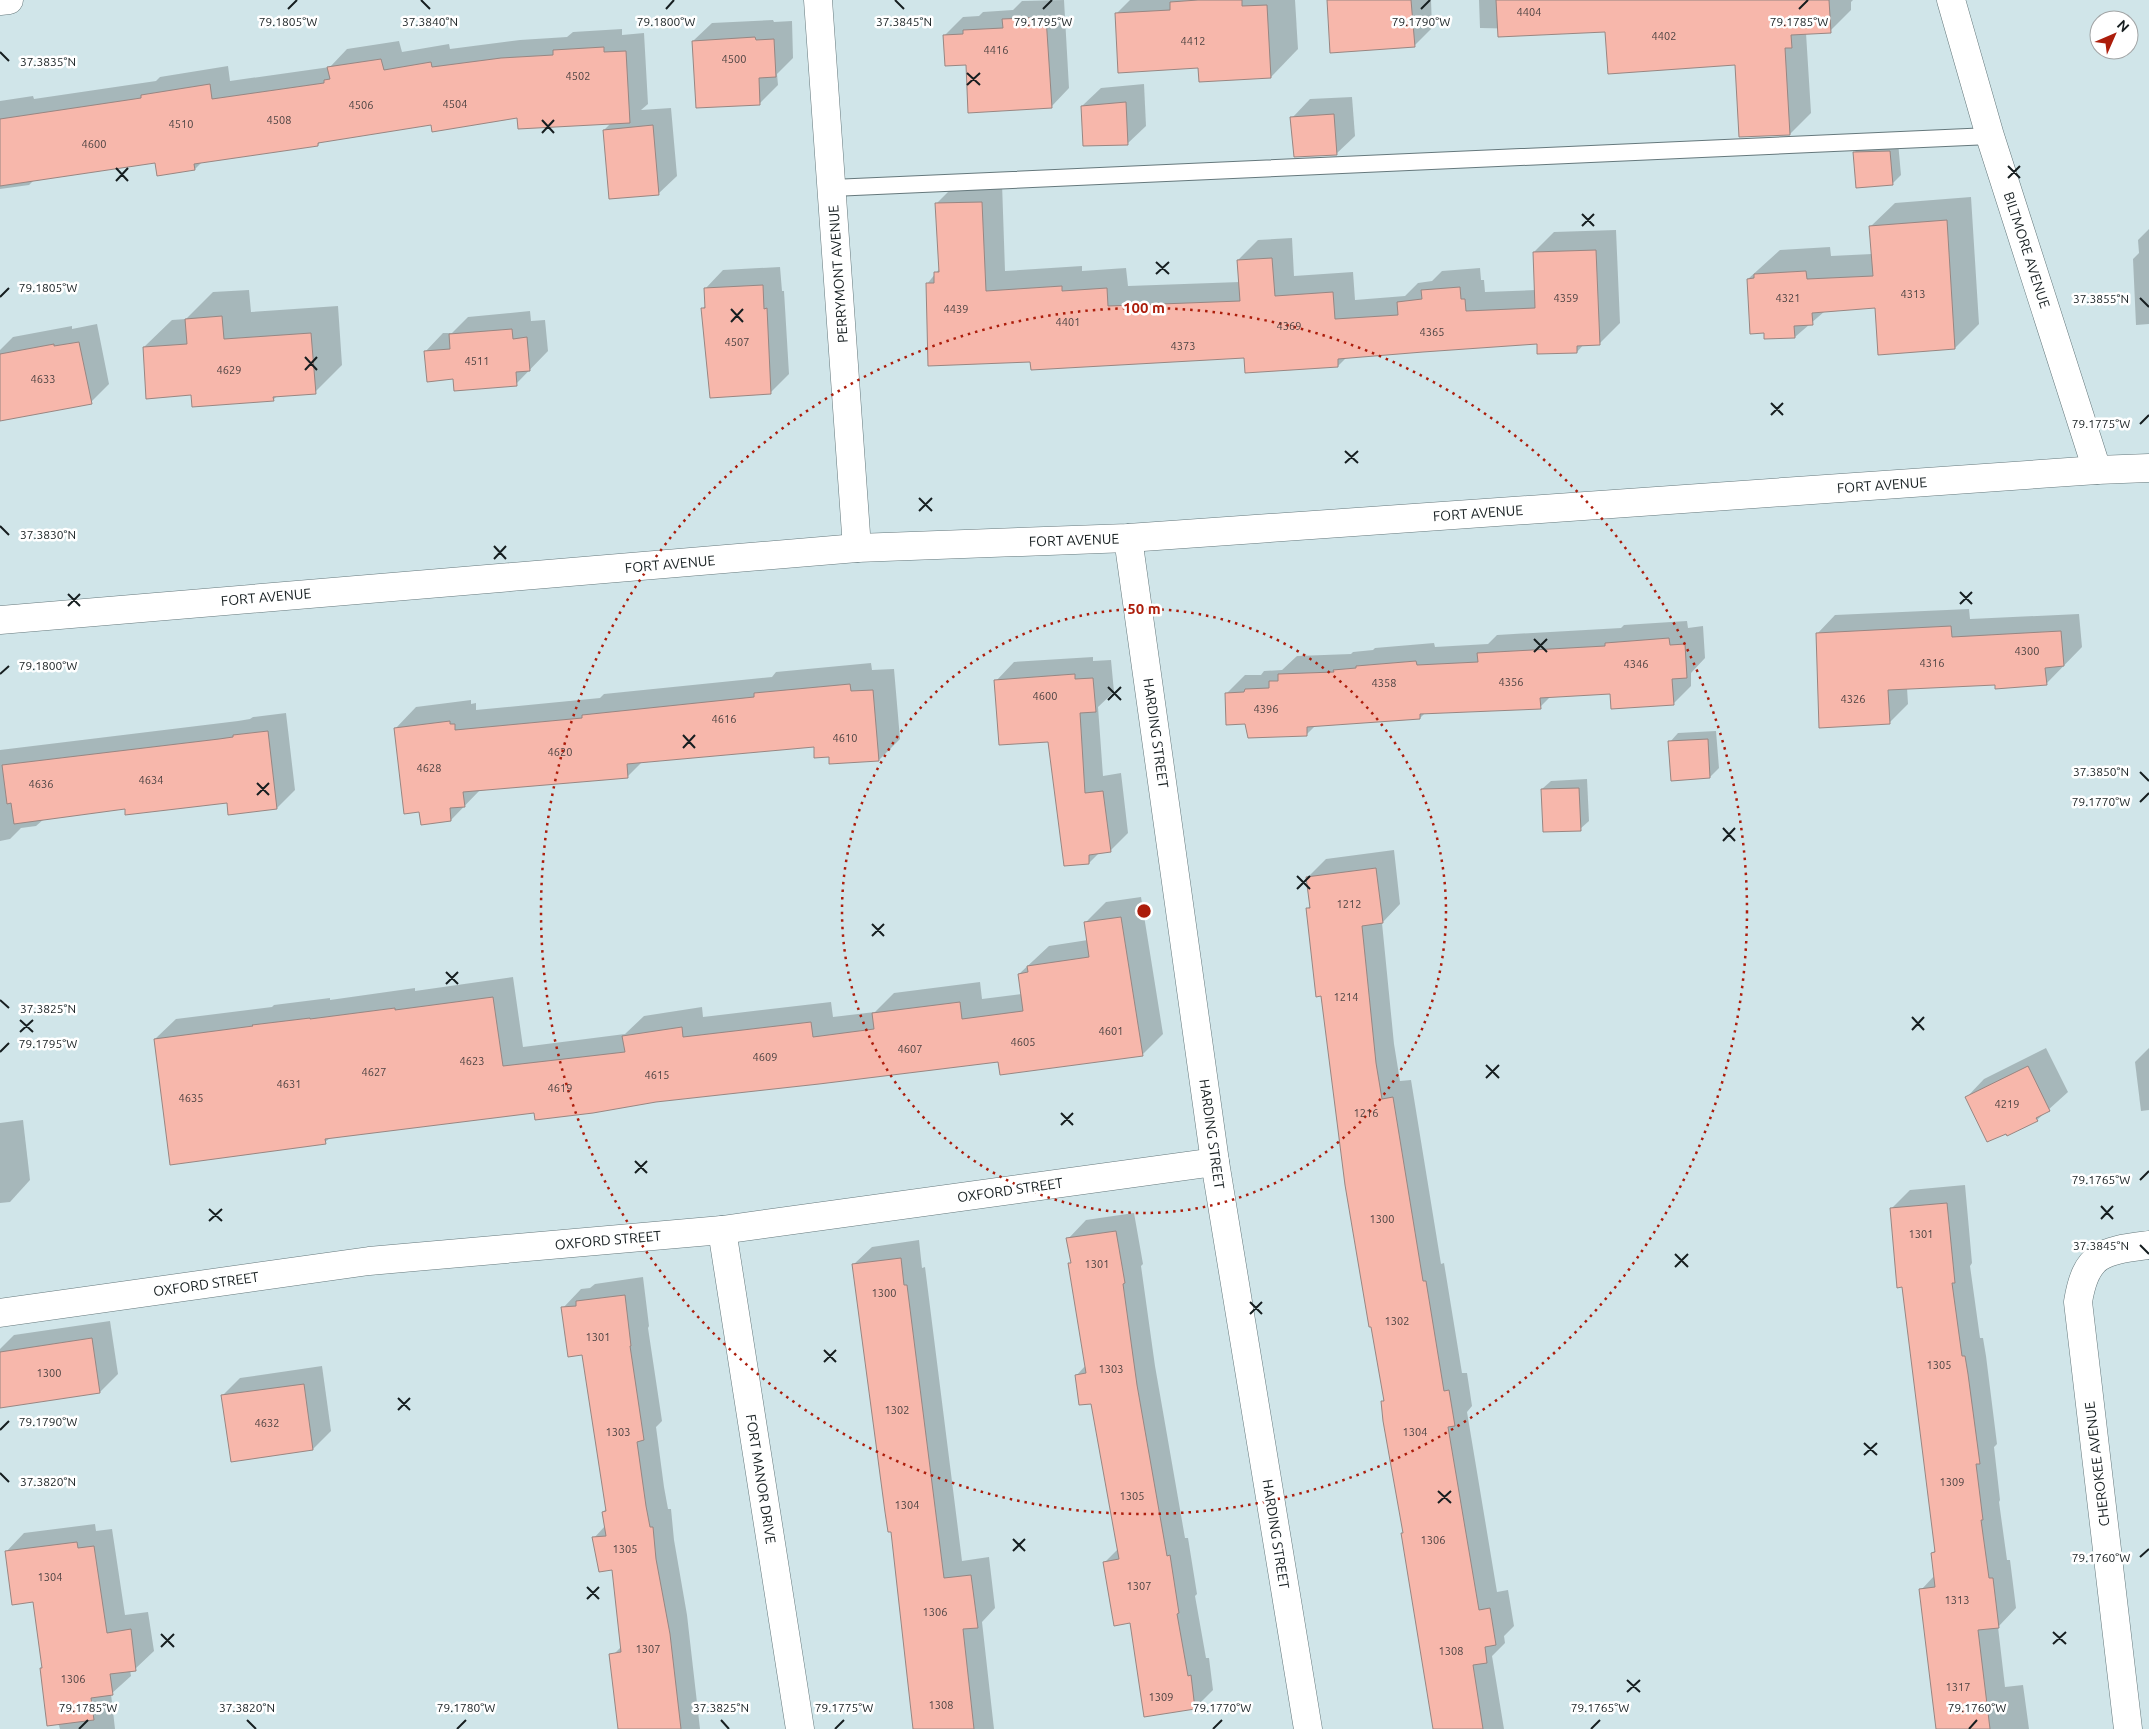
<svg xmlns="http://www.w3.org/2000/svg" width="2149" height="1729" viewBox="0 0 2149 1729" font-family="Ubuntu,sans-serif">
<rect width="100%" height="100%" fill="#d0e5e9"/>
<g fill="#0003">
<path d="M1064,0L1069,88L1051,107L967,64L944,36L963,17L979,16L983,12L1013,10L1022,1Z"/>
<path d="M1130,0H1295L1298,49L1271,77L1199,67L1116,14Z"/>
<path d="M1328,0H1431L1432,28L1414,46Z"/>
<path d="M1479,0H1853L1851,2V10L1830,31L1806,33L1811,113L1790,134L1736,64L1606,31L1480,28Z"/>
<path d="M773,20L774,22L792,21L793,58L777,74L778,85L759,104L693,41L712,23Z"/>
<path d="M622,29V35L644,33L648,104L641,110L671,108L677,176L658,194L604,130L611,123L518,117L432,124L321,141L318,145L202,162L195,169L156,162L34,180L29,185L0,189V101L33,96L34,99L156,81L160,77L228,66L230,81L330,67L347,49L399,41L402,52L449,44L450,49L520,40L567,37L573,32Z"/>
<path d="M1144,84L1146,126L1127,144L1082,106L1101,88Z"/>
<path d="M1352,97L1355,136L1336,154L1292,118L1310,99Z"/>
<path d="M1898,142L1901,175L1892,184L1854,153L1863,144Z"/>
<path d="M1002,183L1005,271L1082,266V271L1126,268L1128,286L1240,282L1238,260L1258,240L1292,238L1294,276L1353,272L1355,300L1405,296L1418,283L1432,281L1442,271L1480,268L1481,280H1484L1485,292L1536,290L1534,252L1554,232L1616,230L1620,323L1600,343L1584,344L1577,352L1538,342L1346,358L1338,366L1245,357L1031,361L927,284L940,268L936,204L956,184Z"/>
<path d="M1971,197L1979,324L1955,348L1876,307L1825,311L1795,337L1748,279L1780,250L1830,247L1831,256L1872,254L1870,227L1895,203Z"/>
<path d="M2149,229V324L2136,325L2133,259L2139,253L2138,240Z"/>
<path d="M780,267L782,291H784L789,374L771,392L703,308L706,305L705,289L723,270Z"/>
<path d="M249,290L251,312L338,306L342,365L315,392L278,395L273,400L193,394L144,347L172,320L186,319L213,292Z"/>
<path d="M530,311L531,321L545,320L548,351L516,384L454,378L425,352L443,333H452L468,317Z"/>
<path d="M97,324L109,384L91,402L0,420V350L13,337L72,326V329Z"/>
<path d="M1969,609L1970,619L2079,614L2082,647L2046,684L1996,683L1907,688L1908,704L1890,722L1817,634L1835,615Z"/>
<path d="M1687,621L1688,628L1703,626L1705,658L1691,673V686L1673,704L1611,693L1551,696L1540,707L1425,713L1420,718L1316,725L1306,735L1246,723L1226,694L1245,675H1261L1264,671L1282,670L1297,656L1351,654L1353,652L1373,650L1375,648L1434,643L1435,647L1488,644L1497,635L1621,628L1624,625Z"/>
<path d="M1093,657V661L1111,660L1114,692L1098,707L1103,776L1121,773L1128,833L1110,851L1099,853L1089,863L1049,740L996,681L1014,662Z"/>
<path d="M871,663L872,670L894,669L900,739L879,760L830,755L815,746L643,761L628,776L480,790L451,820L420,810L395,729L416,707L471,700V704L476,703V710L600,698L604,694L772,677L776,672Z"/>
<path d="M286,713L295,790L277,808L228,801L126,808L44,819L36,826L21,828L10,839L0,841V750L238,721L250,719L253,717Z"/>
<path d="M1716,731L1719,768L1710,777L1670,742L1678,733Z"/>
<path d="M1587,779L1589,821L1580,829L1542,789L1551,781Z"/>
<path d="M1394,850L1400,904L1382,923L1394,1044L1400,1081L1411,1080L1441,1264L1444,1263L1462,1373H1467L1472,1406L1467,1412L1497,1592L1508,1590L1514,1626L1504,1636L1505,1643L1492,1656L1504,1729H1435L1402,1534L1404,1532L1382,1402L1385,1399L1307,909L1311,905L1308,877L1326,859Z"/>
<path d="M1141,897L1163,1034L1142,1055L999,1060L535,1112L330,1138L325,1142L155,1039L176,1019L272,1007L274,1005L330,998V1000L415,988V991L513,977L523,1047L625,1034L644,1016L702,1007L703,1017L831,1002L833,1017L875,1012L894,993L980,982L982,999L1022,994L1019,974L1049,946L1088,940L1085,923L1106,902Z"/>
<path d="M2046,1048L2068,1092L2037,1120L1966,1098L1984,1079Z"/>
<path d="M2149,1048V1110L2141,1111L2135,1062Z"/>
<path d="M23,1120L30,1180L10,1202L0,1203V1123Z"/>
<path d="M1965,1185L1972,1263L1970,1266L1980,1338H1983L1986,1356L1997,1444L1994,1447L2000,1500L1999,1502L2007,1560H2010L2016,1608L1998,1627L2005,1687L2023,1685L2029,1729H1937L1921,1590L1935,1575L1932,1553L1936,1550L1903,1286L1891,1209L1910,1190Z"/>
<path d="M1134,1213L1143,1264L1141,1266L1155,1366L1185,1538H1188L1197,1594L1195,1596L1206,1658H1209L1213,1690L1195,1708L1131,1621L1105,1562L1118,1549L1092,1402L1076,1376L1086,1365L1070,1264L1072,1261L1068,1239L1086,1220Z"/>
<path d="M919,1240L922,1268L925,1267L962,1561L989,1557L995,1608L982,1622L994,1729H915L892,1531L853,1265L872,1247Z"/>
<path d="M643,1277L649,1326L648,1328L662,1421L656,1427L664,1487L668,1509H671L674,1540L687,1615L700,1729H621L614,1654L622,1646L613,1568L594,1538L605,1526L603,1512L607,1508L583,1354L563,1308L581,1289L590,1288L595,1284Z"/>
<path d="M110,1321L118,1374L100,1392L0,1380V1349L14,1335Z"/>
<path d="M322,1366L331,1431L313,1449L222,1396L240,1378Z"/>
<path d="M95,1524L96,1531L112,1529L125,1615L148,1612L154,1651L135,1669L130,1670L131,1676L111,1694L115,1729H60L41,1669L43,1666L34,1601L6,1552L24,1533Z"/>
</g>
<g fill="#f7b7ab" stroke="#988682">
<path d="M1198,0H1242V6L1267,5L1271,78L1199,82L1198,68L1118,73L1115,13L1170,10V2Z"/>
<path d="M1327,0H1411L1415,47L1330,53Z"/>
<path d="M1496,0H1829L1831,33L1791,35L1792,48H1785L1790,135L1739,137L1735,65L1608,74L1605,32L1498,37Z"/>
<path d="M1046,17L1052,108L968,113L966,65L945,66L943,35L963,34V30L1003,28L1002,19Z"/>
<path d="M755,37L756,40L774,39L776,77L759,78L760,105L696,108L692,41Z"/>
<path d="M604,47V52L626,51L630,123L518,129L517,118L432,132L431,125L318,143V146L194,164L195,170L157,176L155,163L0,186V119L141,98V95L210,84L212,99L324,83V80L330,79L327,67L381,59L384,70L431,62L432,67L501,58L553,55V50Z"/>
<path d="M1126,102L1128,145L1083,146L1081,106Z"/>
<path d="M1334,114L1337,155L1294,157L1290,117Z"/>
<path d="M653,125L659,195L609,199L603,130Z"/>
<path d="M1890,151L1893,185L1856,188L1853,152Z"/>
<path d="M982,202L986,291L1062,286V291L1107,288L1108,306L1240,301L1237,260L1272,258L1275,296L1333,292L1335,319L1398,315L1397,302L1422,299L1421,290L1460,287L1461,299H1465L1466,311L1535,308L1533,252L1596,250L1600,345L1577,346V353L1537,354V344L1423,352L1338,359V367L1245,373L1244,358L1031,370L1030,362L928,366L926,283H934V272H939L935,203Z"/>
<path d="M1947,220L1955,349L1878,355L1875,308L1812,313L1813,325L1794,326L1795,338L1764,339V333L1750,334L1747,279L1754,278V274L1806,271L1807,279L1873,276L1869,226Z"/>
<path d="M763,285L764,309L767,308L771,394L710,398L701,308H705L704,288Z"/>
<path d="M222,316L224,339L311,333L316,394L273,397L274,401L192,407L191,395L146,399L143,347L187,344L185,319Z"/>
<path d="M512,329L513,339L527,337L530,371L516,372L517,386L454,391L453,379L427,382L424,351L450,349L449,334Z"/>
<path d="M79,342L92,404L0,421V354L54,344V346Z"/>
<path d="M1951,626L1952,637L2061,631L2064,666L2045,668L2047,685L1995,689V685L1888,690L1890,724L1819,728L1816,633Z"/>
<path d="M1669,638L1670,645L1685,644L1687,678L1672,679L1674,705L1611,709L1610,694L1540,698L1541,709L1420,714V719L1307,727V736L1248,738L1245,724L1226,725L1225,693L1244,692L1245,689L1269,688V681H1278V674L1334,672L1333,670L1356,668V666L1416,661L1417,665L1478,662L1477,653L1605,646V643Z"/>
<path d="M1075,674V679L1093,678L1096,712L1080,713L1085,793L1103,791L1111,852L1089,855V864L1064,866L1048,742L999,745L994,680Z"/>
<path d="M850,684L851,691L873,690L879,761L829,764V757L814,758V747L627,764L628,778L463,792L465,807L450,808L451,821L421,825L419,812L404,814L394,728L450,721V724H455V730L582,718V715L754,697V693Z"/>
<path d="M268,731L277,809L228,815L227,803L125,815V809L14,824L11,803L7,804L2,765L219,739L233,737V735Z"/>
<path d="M1708,739L1710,778L1671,781L1668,741Z"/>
<path d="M1579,788L1581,831L1543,832L1541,789Z"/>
<path d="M1376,868L1383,923L1362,926L1376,1063L1382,1099L1393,1097L1423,1281H1426L1444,1391L1449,1390L1455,1426L1448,1427L1479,1610L1490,1608L1496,1645L1485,1647L1487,1663L1473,1665L1483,1729H1433L1401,1533H1403L1383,1421L1381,1401H1384L1371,1327H1369L1345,1185L1321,996L1316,997L1306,908H1310L1306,877Z"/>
<path d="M1121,917L1143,1056L1000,1075L998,1062L819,1084L656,1102L593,1113L535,1120L534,1113L325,1139L326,1144L170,1165L154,1039L253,1026L252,1025L310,1018V1019L395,1008V1010L493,997L503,1066L625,1052L622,1036L682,1027L683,1037L811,1022L813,1037L874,1029L872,1013L960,1002L962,1019L1023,1011L1018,974L1028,972L1027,966L1089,957L1084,922Z"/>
<path d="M2028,1066L2050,1111L2036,1118L2038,1121L2007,1136L2006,1134L1987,1142L1965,1097Z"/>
<path d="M1947,1203L1955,1283H1952L1962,1356H1965L1968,1374L1980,1464H1976L1983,1520H1981L1989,1578H1993L1999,1628L1978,1630L1990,1729H1936L1919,1589L1935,1587L1931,1553L1935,1552L1902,1287L1897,1288L1890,1208Z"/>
<path d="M1116,1231L1125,1283L1123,1284L1137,1385L1167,1556L1170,1555L1179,1613L1177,1614L1188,1676L1191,1675L1195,1709L1144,1717L1130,1623L1114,1626L1103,1562L1119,1559L1091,1404L1079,1405L1075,1375L1086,1373L1068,1263H1071L1066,1238Z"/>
<path d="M901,1258L904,1285H907L944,1578L971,1575L978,1628L963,1629L974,1729H913L891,1532H888L885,1512L852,1264Z"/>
<path d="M625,1295L631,1346H630L644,1440L637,1442L646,1506L650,1527H653L656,1559L670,1634L681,1729H618L609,1654L621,1652L612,1570L599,1572L592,1537L606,1536L602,1512L606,1511L582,1355L568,1357L561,1307L576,1306V1301Z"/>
<path d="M92,1338L100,1393L0,1408V1352Z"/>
<path d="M304,1384L313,1450L231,1462L221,1395Z"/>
<path d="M77,1542L78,1548L94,1546L107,1633L131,1629L136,1671L110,1674L113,1695L91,1698L94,1720L47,1726L40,1668H42L33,1602L12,1605L5,1551Z"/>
</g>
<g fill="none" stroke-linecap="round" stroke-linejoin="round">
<g stroke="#65787c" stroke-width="18">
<path id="service" d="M832,188L1990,136"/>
</g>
<g stroke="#65787c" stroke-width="29">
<g id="minor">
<path d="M1951,0L1990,136L2097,470"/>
<path d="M0,1L9,0"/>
<path d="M1128,538L1215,1162L1308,1729"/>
<path d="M722,1230L800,1729"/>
<path d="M0,1313L369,1261L722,1230L1215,1162"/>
<path d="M2128,1729L2078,1302C2086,1252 2104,1251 2149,1245"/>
</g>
</g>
<g stroke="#65787c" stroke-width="29">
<path id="tertiary" d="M818,0L857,548"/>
</g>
<g stroke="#65787c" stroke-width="29">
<path id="primary" d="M0,620L857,548L1128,538L2097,470L2149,468"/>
</g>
<use href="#service" stroke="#fff" stroke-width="16"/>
<use href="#minor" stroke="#fff" stroke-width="28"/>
<use href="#tertiary" stroke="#fff" stroke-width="28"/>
<use href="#primary" stroke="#fff" stroke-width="28"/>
</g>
<path fill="none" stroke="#161e20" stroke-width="2" d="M421,0L430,9M895,0L904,9M288,9L297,0M666,9L674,0M1043,9L1052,0M1421,9L1430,0M1799,9L1808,0M0,52L9,61M967,73L980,85M967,85L980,73M542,120L554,133M542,133L554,120M2008,166L2020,178M116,168L128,181M2008,178L2020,166M116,181L128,168M1582,214L1594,226M1582,226L1594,214M1156,262L1169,274M1156,274L1169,262M0,297L9,288M2140,298L2149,307M731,309L743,322M731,322L743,309M305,357L317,370M305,370L317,357M1771,403L1783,415M1771,415L1783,403M2140,424L2149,415M1345,451L1358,463M1345,463L1358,451M919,498L932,511M919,511L932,498M0,526L9,535M494,546L506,559M494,559L506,546M1960,592L1972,604M68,594L80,606M1960,604L1972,592M68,606L80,594M1534,639L1547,652M1534,652L1547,639M0,674L9,666M1108,687L1121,700M1108,700L1121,687M683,735L695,748M683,748L695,735M2140,772L2149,781M257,783L269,795M257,795L269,783M2140,802L2149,793M1723,828L1735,841M1723,841L1735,828M1297,876L1310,889M1297,889L1310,876M872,924L884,936M872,936L884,924M446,972L458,984M446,984L458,972M0,1000L9,1008M1912,1017L1924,1030M20,1020L33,1032M1912,1030L1924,1017M20,1032L33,1020M0,1052L9,1043M1486,1065L1499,1078M1486,1078L1499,1065M1061,1113L1073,1125M1061,1125L1073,1113M635,1161L647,1173M635,1173L647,1161M2140,1180L2149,1171M2101,1206L2113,1219M209,1209L222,1221M2101,1219L2113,1206M209,1221L222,1209M2140,1245L2149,1254M1675,1254L1688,1267M1675,1267L1688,1254M1250,1302L1262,1314M1250,1314L1262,1302M824,1350L836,1362M824,1362L836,1350M398,1398L410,1410M398,1410L410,1398M0,1430L9,1421M1864,1443L1877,1455M1864,1455L1877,1443M0,1473L9,1482M1438,1491L1451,1503M1438,1503L1451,1491M1013,1539L1025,1551M1013,1551L1025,1539M2140,1557L2149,1549M587,1587L599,1599M587,1599L599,1587M2053,1632L2066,1644M161,1634L174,1647M2053,1644L2066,1632M161,1647L174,1634M1627,1680L1640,1692M1627,1692L1640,1680M247,1720L256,1729M721,1720L729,1729M79,1729L88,1720M457,1729L466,1720M835,1729L844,1720M1213,1729L1222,1720M1591,1729L1600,1720M1969,1729L1977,1720"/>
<g fill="none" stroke="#ac1d0b" stroke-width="2.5" stroke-dasharray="2.5 5">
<circle cx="1144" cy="911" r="302"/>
<circle cx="1144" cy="911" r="603"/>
</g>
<g text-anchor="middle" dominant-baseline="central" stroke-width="5" stroke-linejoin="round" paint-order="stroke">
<g font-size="11" fill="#4e4443">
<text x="1529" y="12">4404</text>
<text x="1664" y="36">4402</text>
<text x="1193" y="41">4412</text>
<text x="996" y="50">4416</text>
<text x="734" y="59">4500</text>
<text x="578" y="76">4502</text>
<text x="455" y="104">4504</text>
<text x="361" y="105">4506</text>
<text x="279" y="120">4508</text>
<text x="181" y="124">4510</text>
<text x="94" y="144">4600</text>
<text x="1913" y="294">4313</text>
<text x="1566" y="298">4359</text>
<text x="1788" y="298">4321</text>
<text x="956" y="309">4439</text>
<text x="1068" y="322">4401</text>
<text x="1289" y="326">4369</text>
<text x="1432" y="332">4365</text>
<text x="737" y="342">4507</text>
<text x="1183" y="346">4373</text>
<text x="477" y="361">4511</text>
<text x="229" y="370">4629</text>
<text x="43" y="379">4633</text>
<text x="2027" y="651">4300</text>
<text x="1932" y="663">4316</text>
<text x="1636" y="664">4346</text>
<text x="1511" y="682">4356</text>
<text x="1384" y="683">4358</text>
<text x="1045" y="696">4600</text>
<text x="1853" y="699">4326</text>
<text x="1266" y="709">4396</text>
<text x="724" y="719">4616</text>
<text x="845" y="738">4610</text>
<text x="560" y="752">4620</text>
<text x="429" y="768">4628</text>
<text x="151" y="780">4634</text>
<text x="41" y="784">4636</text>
<text x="1349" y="904">1212</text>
<text x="1346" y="997">1214</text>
<text x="1111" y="1031">4601</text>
<text x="1023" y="1042">4605</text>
<text x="910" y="1049">4607</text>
<text x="765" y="1057">4609</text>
<text x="472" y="1061">4623</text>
<text x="374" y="1072">4627</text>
<text x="657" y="1075">4615</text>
<text x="289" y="1084">4631</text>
<text x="560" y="1088">4619</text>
<text x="191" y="1098">4635</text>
<text x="2007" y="1104">4219</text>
<text x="1366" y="1113">1216</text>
<text x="1382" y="1219">1300</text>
<text x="1921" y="1234">1301</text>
<text x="1097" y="1264">1301</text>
<text x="884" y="1293">1300</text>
<text x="1397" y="1321">1302</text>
<text x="598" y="1337">1301</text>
<text x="1939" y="1365">1305</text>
<text x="1111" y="1369">1303</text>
<text x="49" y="1373">1300</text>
<text x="897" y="1410">1302</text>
<text x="267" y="1423">4632</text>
<text x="618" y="1432">1303</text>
<text x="1415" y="1432">1304</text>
<text x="1952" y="1482">1309</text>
<text x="1132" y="1496">1305</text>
<text x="907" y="1505">1304</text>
<text x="1433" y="1540">1306</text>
<text x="625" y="1549">1305</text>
<text x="50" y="1577">1304</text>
<text x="1139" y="1586">1307</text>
<text x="1957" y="1600">1313</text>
<text x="935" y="1612">1306</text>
<text x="648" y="1649">1307</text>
<text x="1451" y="1651">1308</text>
<text x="73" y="1679">1306</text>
<text x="1958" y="1687">1317</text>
<text x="1161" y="1697">1309</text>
<text x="941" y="1705">1308</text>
</g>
<g font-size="14" fill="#161e20" stroke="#fff">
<text transform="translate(2027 250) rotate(72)">BILTMORE AVENUE</text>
<text transform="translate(838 274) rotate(-94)">PERRYMONT AVENUE</text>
<text transform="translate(1882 485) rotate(-4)">FORT AVENUE</text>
<text transform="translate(1478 513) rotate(-4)">FORT AVENUE</text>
<text transform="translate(1074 540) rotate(-2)">FORT AVENUE</text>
<text transform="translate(670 564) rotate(-5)">FORT AVENUE</text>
<text transform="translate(266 597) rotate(-5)">FORT AVENUE</text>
<text transform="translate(1156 733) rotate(82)">HARDING STREET</text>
<text transform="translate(1212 1134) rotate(82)">HARDING STREET</text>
<text transform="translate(1010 1190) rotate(-8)">OXFORD STREET</text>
<text transform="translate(608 1240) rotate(-5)">OXFORD STREET</text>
<text transform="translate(206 1284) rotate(-8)">OXFORD STREET</text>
<text transform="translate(2097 1464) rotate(-97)">CHEROKEE AVENUE</text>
<text transform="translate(761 1479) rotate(81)">FORT MANOR DRIVE</text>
<text transform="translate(1276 1534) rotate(81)">HARDING STREET</text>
</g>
</g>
<g font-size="12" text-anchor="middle" fill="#161e20" stroke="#fff" stroke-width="5" stroke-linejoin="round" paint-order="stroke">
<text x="288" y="26">79.1805°W</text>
<text x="430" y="26">37.3840°N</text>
<text x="666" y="26">79.1800°W</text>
<text x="904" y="26">37.3845°N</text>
<text x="1043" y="26">79.1795°W</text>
<text x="1421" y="26">79.1790°W</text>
<text x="1799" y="26">79.1785°W</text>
<text x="48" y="66">37.3835°N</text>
<text x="48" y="292">79.1805°W</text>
<text x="2101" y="303">37.3855°N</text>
<text x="2101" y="428">79.1775°W</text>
<text x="48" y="539">37.3830°N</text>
<text x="48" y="670">79.1800°W</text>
<text x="2101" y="776">37.3850°N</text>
<text x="2101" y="806">79.1770°W</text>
<text x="48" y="1013">37.3825°N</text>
<text x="48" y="1048">79.1795°W</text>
<text x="2101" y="1184">79.1765°W</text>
<text x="2101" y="1250">37.3845°N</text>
<text x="48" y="1426">79.1790°W</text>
<text x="48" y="1486">37.3820°N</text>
<text x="2101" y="1562">79.1760°W</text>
<text x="88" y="1712">79.1785°W</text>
<text x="247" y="1712">37.3820°N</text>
<text x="466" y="1712">79.1780°W</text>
<text x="721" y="1712">37.3825°N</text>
<text x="844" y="1712">79.1775°W</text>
<text x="1222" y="1712">79.1770°W</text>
<text x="1600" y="1712">79.1765°W</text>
<text x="1977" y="1712">79.1760°W</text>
</g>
<circle cx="1144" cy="911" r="8" fill="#ac1d0b" stroke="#fff" stroke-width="2.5"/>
<g font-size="15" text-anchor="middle" font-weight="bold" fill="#ac1d0b" stroke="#fff" stroke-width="5" stroke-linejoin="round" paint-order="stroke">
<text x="1144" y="313">100 m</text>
<text x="1144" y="614">50 m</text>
</g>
<g transform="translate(2114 35) rotate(45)"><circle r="24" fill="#ffffff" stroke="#a2a5a6"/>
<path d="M0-4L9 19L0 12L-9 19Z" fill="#ac1d0b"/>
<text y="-8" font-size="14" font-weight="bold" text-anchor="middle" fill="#161e20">N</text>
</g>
</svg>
